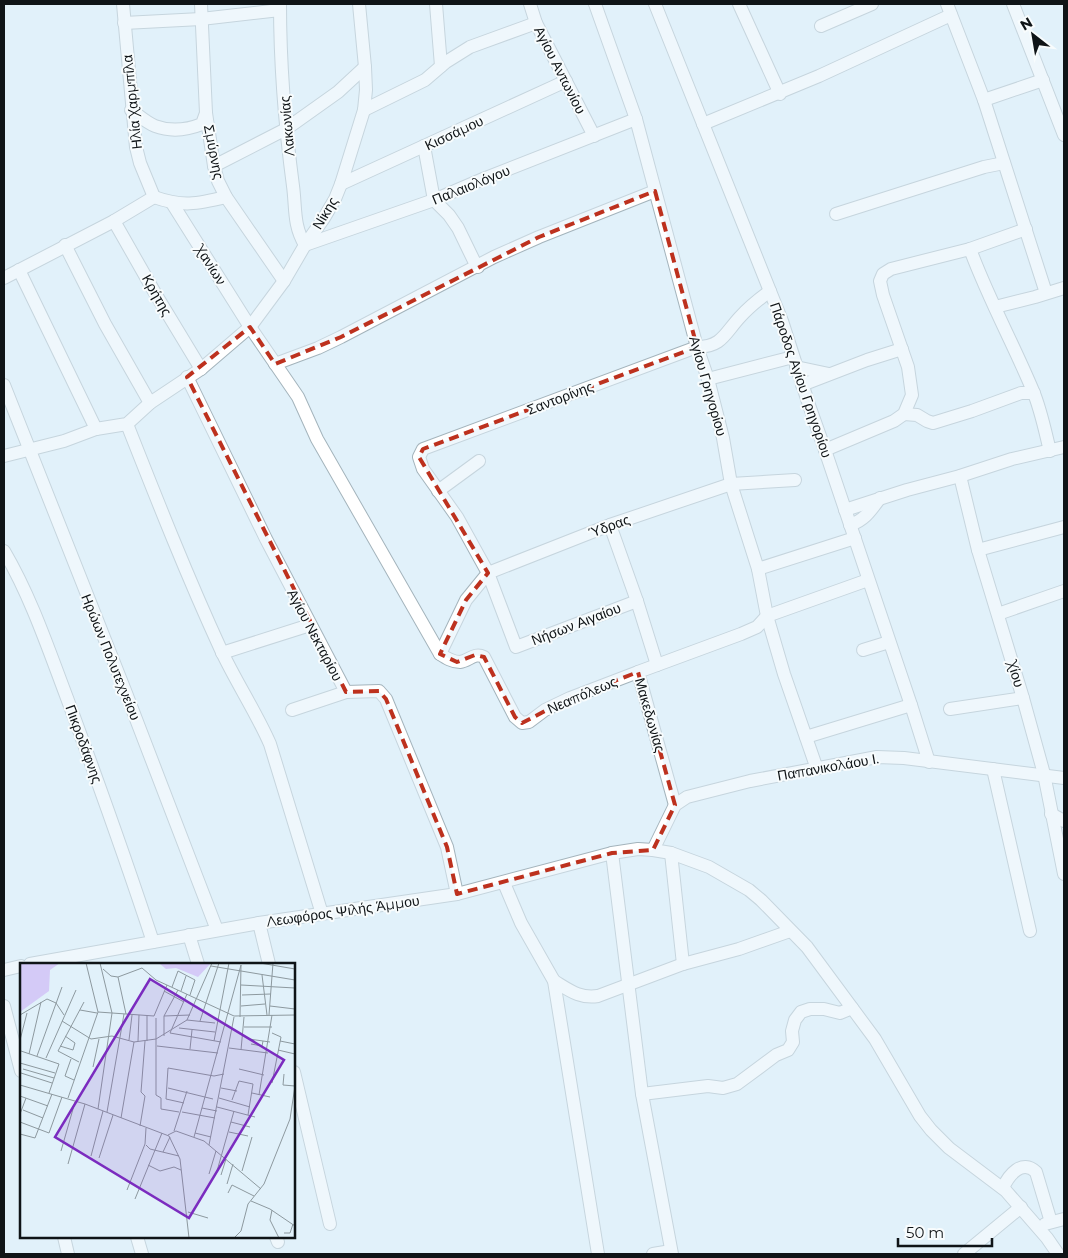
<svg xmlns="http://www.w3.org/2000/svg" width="1068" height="1258" viewBox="0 0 1068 1258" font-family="Montserrat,sans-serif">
<rect width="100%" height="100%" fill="#e1f1fa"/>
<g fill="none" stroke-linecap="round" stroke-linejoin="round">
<g stroke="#a4b4bc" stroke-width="14">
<g id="minor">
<path d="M123,4L136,147L140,163L154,197"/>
<path d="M201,4L206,113L214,166L218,181L226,197L284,281"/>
<path d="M280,4C280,65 285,126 293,186C296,208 293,225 305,245L434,200L483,179L636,119"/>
<path d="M436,4L441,66"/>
<path d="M530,4L536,23L594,136"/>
<path d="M595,4L636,119L697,347L708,379L723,438L731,484L758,569L767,616L784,674L817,769"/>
<path d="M655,4L782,321L809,405L825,450L911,705L929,762"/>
<path d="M739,4L780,94"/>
<path d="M947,4L984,100L1046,293"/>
<path d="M1013,4L1064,135"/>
<path d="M124,23L201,19L280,10"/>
<path d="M821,26L872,4"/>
<path d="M984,100L1043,80"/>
<path d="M131,110C138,115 147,123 155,126C171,132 187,130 202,124L206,113"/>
<path d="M364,110L425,80L446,62L470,47L536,23"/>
<path d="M703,124L819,76L951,15"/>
<path d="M424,146L434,200L449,215L458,228L475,263L478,267"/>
<path d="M214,166L286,129L338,92L365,67"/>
<path d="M341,184L566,81"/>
<path d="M154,197C182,207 197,204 226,197"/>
<path d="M172,203L250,327L298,397L317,439L440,654C446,658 452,662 460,662C469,661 474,652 484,657L515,717L522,723L529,722L545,710L570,698L638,672"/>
<path d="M836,214L984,167L1004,163"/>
<path d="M114,221L155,293L201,369"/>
<path d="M65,245L105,324L150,403"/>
<path d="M970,249L1026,229"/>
<path d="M19,270L96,429"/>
<path d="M4,278L114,221L154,197"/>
<path d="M995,307L1035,297L1064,288"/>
<path d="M275,364L318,348L341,337L494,257L539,237L655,191"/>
<path d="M796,367L829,374"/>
<path d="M187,377L266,539L346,692L379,691L386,699L447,847L457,894"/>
<path d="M708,379L793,357"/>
<path d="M4,385L126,693L217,930"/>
<path d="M802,385L867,360L902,349"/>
<path d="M904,414L917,415L927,421L933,423L972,411L1021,393H1034"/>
<path d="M127,424C157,500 187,576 221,650C236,682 256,712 270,744L322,914"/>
<path d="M825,450L894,421L904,414L912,395L908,367L883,295L880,281L883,274L891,269L970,249C988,298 1013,343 1033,391C1041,410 1045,431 1050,451"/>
<path d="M4,456L64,441L96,429L127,424L150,403L201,369L250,327L284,281L305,245L324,218L335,199L341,184L364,110L366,90L365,67L359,4"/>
<path d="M960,476L978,550L1023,698L1044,774L1064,874"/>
<path d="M438,491L479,461"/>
<path d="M845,510L907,490L960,476L1012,459L1064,447"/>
<path d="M610,525L637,601L657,665"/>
<path d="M850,525C865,520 871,510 880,498"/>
<path d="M978,550L1064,527"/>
<path d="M4,551C31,597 48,648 67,698C97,779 126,860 153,942"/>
<path d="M758,569L855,538"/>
<path d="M488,573L610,525L731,484L795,480"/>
<path d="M637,601L516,647L488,573L457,517L423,469L419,457L423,449L697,347C722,347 725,333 740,317C749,307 759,299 770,291"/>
<path d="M998,614L1064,591"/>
<path d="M863,650L889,642"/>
<path d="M222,653L310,625"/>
<path d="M440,654L466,600L488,573"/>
<path d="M950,709L1023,698"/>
<path d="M292,710L346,692"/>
<path d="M806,737L911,705"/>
<path d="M993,769L1030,931"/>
<path d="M675,805L638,672L741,634L757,627L767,616L868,580"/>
<path d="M1051,814L1064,821"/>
<path d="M653,850L675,805L687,797L750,781L877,757L904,758L1064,778"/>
<path d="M612,853L642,1094L672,1254"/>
<path d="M671,853L683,964"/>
<path d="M504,883L521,923L554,981L598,1254"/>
<path d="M259,923L269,964"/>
<path d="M189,935L198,964"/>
<path d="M30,964L259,923L457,894L612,853L638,849L653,850L671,853L709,867L749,890L761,900L807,947L875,1039L920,1116L931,1130L949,1148L1006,1191L1047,1238L1058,1254"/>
<path d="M4,970L21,966"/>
<path d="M554,981C569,990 580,999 598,996L683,964L739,949L790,931"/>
<path d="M4,1006L21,1071"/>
<path d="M294,1072L330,1224"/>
<path d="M642,1094L708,1086L723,1088L737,1084L776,1055L788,1050L793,1042L792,1031L795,1020L801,1012L810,1009H824L840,1013L852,1008"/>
<path d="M1003,1188C1008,1176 1022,1158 1036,1172L1051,1222"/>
<path d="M1045,1224L1064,1219"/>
<path d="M64,1237L68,1254"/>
<path d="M137,1237L142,1254"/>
<path d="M276,1237L278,1242"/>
<path d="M653,1254L671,1251"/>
<path d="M964,1254L1021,1207"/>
</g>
</g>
<use href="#minor" stroke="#fff" stroke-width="12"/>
</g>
<path d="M0 0H1068V1258H0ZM655,191L697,347L423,449L419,457L488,573L466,600L440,654L457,662L475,655L484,657L515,717L522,723L570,698L638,672L675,805L653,850L612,853L457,894L447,847L386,699L379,691L346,692L187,377L250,327L275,364L341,337L539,237Z" fill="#e1f1fa" fill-opacity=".55" fill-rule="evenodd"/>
<path fill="none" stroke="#bd311e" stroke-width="4" stroke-dasharray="10 6" stroke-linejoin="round" d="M655,191L697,347L423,449L419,457L488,573L466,600L440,654L457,662L475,655L484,657L515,717L522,723L570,698L638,672L675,805L653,850L612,853L457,894L447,847L386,699L379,691L346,692L187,377L250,327L275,364L341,337L539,237Z"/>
<g text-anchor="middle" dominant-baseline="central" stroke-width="4" stroke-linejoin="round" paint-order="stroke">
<g font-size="14" fill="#0f1417" stroke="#f8fcfd">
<text transform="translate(560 70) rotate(63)">Αγίου Αντωνίου</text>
<text transform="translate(132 102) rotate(-96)">Ηλία Χαρμπίλα</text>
<text transform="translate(287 126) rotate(-95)">Λακωνίας</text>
<text transform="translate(454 133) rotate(-25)">Κισσάμου</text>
<text transform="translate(214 152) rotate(79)">Σμύρνης</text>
<text transform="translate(471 185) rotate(-22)">Παλαιολόγου</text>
<text transform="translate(325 213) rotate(-59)">Νίκης</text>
<text transform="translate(211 265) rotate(58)">Χανίων</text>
<text transform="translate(157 295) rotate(60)">Κρήτης</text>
<text transform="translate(801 380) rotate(71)">Πάροδος Αγίου Γρηγορίου</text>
<text transform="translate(708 386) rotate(74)">Αγίου Γρηγορίου</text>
<text transform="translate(560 398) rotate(-21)">Σαντορίνης</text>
<text transform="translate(609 526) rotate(-20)">Ύδρας</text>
<text transform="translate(576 624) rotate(-21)">Νήσων Αιγαίου</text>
<text transform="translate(315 635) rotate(62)">Αγίου Νεκταρίου</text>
<text transform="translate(111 657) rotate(68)">Ηρώων Πολυτεχνείου</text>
<text transform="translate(1016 674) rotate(74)">Χίου</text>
<text transform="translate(582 695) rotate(-23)">Νεαπόλεως</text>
<text transform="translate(650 715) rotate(74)">Μακεδωνίας</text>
<text transform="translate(84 744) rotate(70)">Πικροδάφνης</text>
<text transform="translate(828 767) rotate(-10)">Παπανικολάου Ι.</text>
<text transform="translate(343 911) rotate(-8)">Λεωφόρος Ψιλής Άμμου</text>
</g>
</g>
<g transform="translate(20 963)">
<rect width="275" height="275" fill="#e1f1fa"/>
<path d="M0,0H40L30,7L29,28L0,49ZM139,0H191L178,14L156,5L146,6Z" fill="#d4caf7"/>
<path fill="none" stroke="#8d999f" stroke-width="1" d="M240,0L275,6M191,3L275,17M83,6L91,13L98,14L122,5L136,17L214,53L275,52M242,12L247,52M98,14L106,51M221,22L275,25M152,24L158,8L175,17L170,32M144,28L164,39M161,28L166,13M167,31L150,70L201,79M222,32L251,31M221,43L245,41M250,43L275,46M60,47L77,50M78,49L134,53M0,52L27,36L36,40L44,52M249,52L253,0M134,53L147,22M144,53L170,52M220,54L221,2M167,57L195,60M42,58L71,76L92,73L114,79L136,76L167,57L192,0M180,58L199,0M224,64H252M159,65L195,69M252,70L261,74L252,120M144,73V53L158,27M229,76L250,79M0,77L7,50M109,77L112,52M118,78L119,52M127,78V53M194,78L209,0M260,78L275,81M231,81L242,83L243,78M40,83L53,87L55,80L45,73M137,83L198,90M209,85L248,90M170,86L172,67M221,87L224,54M258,87L275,91M1,88L39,101L29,130M9,91L21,39M17,93L42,24M26,95L56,27M51,96L45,113L54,117M59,99L38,88L64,39M0,100L35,110M73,104L79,76M3,106L34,115M219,106L244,112M1,110L32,120M264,111L263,122L275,123M0,122L65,141L149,173L160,196L169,275M148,125L193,136M201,125L217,128M232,130L250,134M136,132V55M136,132L141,135V146L159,149M239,132L252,52M0,133L28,143M48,135L78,49L66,0M199,135L230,144M212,137L219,118L233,121L228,152M164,140L146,136L148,105L194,113L204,111M197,144L235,154M182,145L197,148M78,146L92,50L80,0M3,147L23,155M87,149L104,51M162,149L195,155M0,151L6,135M101,155L114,79M0,159L29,170L42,134M211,159L230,164M120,163L125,133L121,129L125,78M154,168L167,128M209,169L228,173M175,170L191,174M0,171L15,175L32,131M148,172L156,168L184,178L241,226M174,174L221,2M126,182L130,186L159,193M189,182L214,54M41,188L55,139M143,189L150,174M71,193L83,148M79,195L93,152M48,201L65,141M128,202L140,208L154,204L161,207M197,208L214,148M222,208L232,174M189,211L196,188M201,212L206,196M207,221L213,201M107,227L125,181L126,165M208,230L212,222L234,233M115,236L142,170M231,238L250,246L275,263M252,247L250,257L259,275M168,249L188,255M264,270H270L273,261M214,275L221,268L228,241L244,221L270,156L275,123"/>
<path fill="#7b2cbf" fill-opacity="0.15" stroke="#7b2cbf" stroke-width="2.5" d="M130,16L264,97L169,255L35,174Z"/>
<rect width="275" height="275" fill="none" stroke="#0f1417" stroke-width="2.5"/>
</g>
<rect width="1068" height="1258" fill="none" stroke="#0f1417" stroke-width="10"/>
<g transform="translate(1033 35) rotate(329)" stroke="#f8fcfd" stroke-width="4" paint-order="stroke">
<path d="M0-4L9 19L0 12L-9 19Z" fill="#0f1417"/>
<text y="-8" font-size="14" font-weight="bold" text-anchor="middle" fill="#0f1417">N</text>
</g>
<path d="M898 1238v8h94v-8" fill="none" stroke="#0f1417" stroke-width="2.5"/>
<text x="906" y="1238" font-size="15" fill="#0f1417" stroke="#f8fcfd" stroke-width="4" paint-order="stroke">50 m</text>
</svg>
